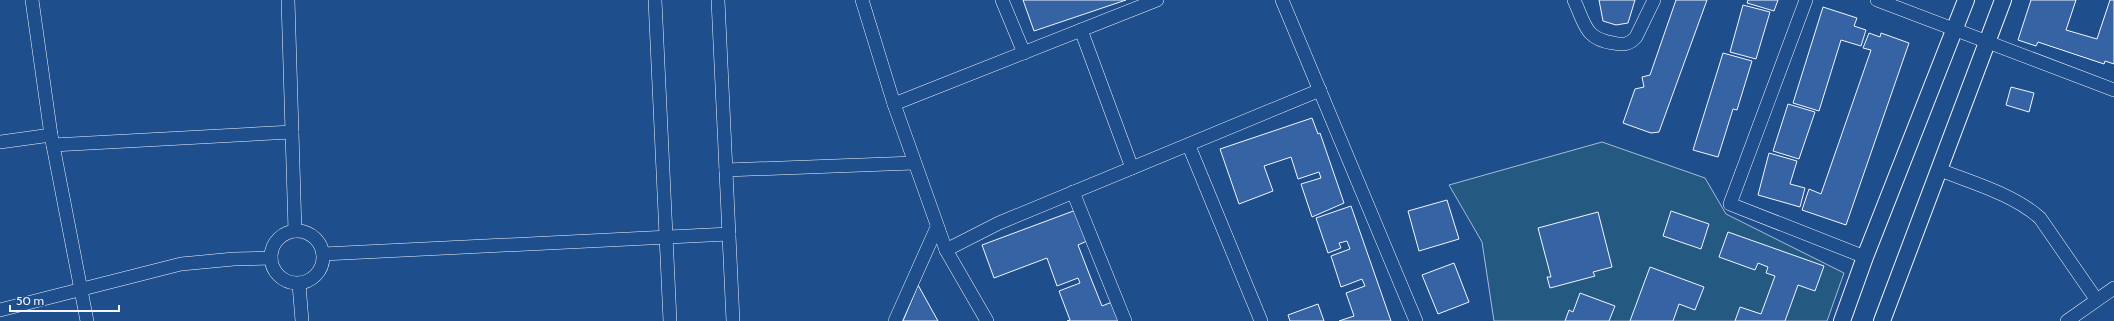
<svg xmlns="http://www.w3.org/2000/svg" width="2114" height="321" viewBox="0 0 2114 321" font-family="Cabin,sans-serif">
<rect width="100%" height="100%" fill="#1f4e8c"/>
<path fill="#245a82" stroke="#a8bbd7" d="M1602,142L1705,178L1726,214L1844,273L1827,321H1494L1482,242L1449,185Z"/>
<g fill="#3563a3" stroke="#f2f6ff">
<path d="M1023,0H1126L1034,31Z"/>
<path d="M1599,0H1635L1628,23L1616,25L1603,21Z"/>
<path d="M1676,0H1707L1659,132L1651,133L1623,123L1635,89L1644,87L1642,77L1650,75Z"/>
<path d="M1748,0H1778L1774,11L1747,3Z"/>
<path d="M2031,0H2076L2066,30L2097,39L2110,0H2114V64L2105,61L2104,64L2038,42L2036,46L2018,40Z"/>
<path d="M1743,5L1770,12L1756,59L1730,52Z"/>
<path d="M1823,7L1857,18L1854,26L1866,30L1861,46L1841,40L1819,111L1793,103Z"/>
<path d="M1869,33L1880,37L1881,33L1909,43L1846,225L1802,210L1809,189L1821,194L1871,50L1863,48Z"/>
<path d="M1723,53L1752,61L1737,110L1733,109L1718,157L1693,150Z"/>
<path d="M2011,87L2034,93L2029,112L2006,105Z"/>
<path d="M1788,104L1815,112L1799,159L1773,151Z"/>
<path d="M1312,118L1318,134L1320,133L1344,203L1312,217L1301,184L1321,178L1319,172L1298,179L1291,157L1264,166L1273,191L1239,204L1220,149Z"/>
<path d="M1769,153L1797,161L1790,184L1805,188L1800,207L1758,195Z"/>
<path d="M1447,200L1459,239L1419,251L1408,211Z"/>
<path d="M1351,206L1391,321H1339L1354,316L1346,293L1365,286L1362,279L1341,287L1331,256L1350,249L1347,241L1339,243L1341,248L1328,253L1316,218Z"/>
<path d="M1076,210L1087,241L1078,245L1090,276L1102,306L1112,302L1119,321H1067L1070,320L1059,291L1080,283L1078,278L1057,286L1047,258L994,278L982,245Z"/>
<path d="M1671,211L1709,224L1701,249L1663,236Z"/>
<path d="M1598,212L1612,267L1593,272L1595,276L1550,288L1547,277H1551L1538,228Z"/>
<path d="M1728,232L1824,266L1815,291L1798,285L1785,321H1735L1740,307L1761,314L1775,276L1766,273L1768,267L1758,263L1755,270L1719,257Z"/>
<path d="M1454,263L1469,302L1438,314L1422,275Z"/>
<path d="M1650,267L1704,287L1695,310L1679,304L1673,321H1630Z"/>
<path d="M918,285L938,321H903Z"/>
<path d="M1580,293L1615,306L1609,321H1565L1569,310L1573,312Z"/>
<path d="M1318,304L1324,321H1290L1288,315Z"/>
</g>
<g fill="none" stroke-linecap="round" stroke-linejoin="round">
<g stroke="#f2f6ff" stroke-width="14">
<g id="minor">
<path d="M32,0L51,135L87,321"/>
<path d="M288,0L295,231"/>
<path d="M655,0L670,321"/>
<path d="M718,0L733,321"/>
<path d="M862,0L894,104L946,250L987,321"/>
<path d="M1002,0L1024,53"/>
<path d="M1282,0L1416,321"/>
<path d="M1574,0C1585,24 1585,39 1613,43C1623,45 1629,45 1636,37L1654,0"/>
<path d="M1806,0L1730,204L1865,257"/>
<path d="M1877,0L2114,90"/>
<path d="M1081,30L1132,168"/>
<path d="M894,104L1157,0"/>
<path d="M0,142L51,135"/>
<path d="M53,145L292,132"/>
<path d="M1189,146L1261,321"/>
<path d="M726,170L914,163"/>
<path d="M1940,170C1973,183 2013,194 2040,218L2096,299"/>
<path d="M1073,192L1125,321"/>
<circle cx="297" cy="257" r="26"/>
<path d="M946,250L999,223L1320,90"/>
<path d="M323,254L729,234"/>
<path d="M299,284L302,321"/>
<path d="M0,310L181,264L234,259L271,258"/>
<path d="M895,321L937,227"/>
<path d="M2067,321L2114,288"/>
</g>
</g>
<g stroke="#f2f6ff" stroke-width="18">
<g id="tertiary">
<path d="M1842,321L1865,257L1966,0"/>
<path d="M1882,321L2003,0"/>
</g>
</g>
<use href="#minor" stroke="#1f4e8c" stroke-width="13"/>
<use href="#tertiary" stroke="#1f4e8c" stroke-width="16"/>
</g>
<path d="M10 305v6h109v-6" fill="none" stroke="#f2f6ff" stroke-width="2"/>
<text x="16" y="305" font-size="12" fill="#f2f6ff" stroke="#1f4e8c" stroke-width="3" paint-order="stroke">50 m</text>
</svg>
